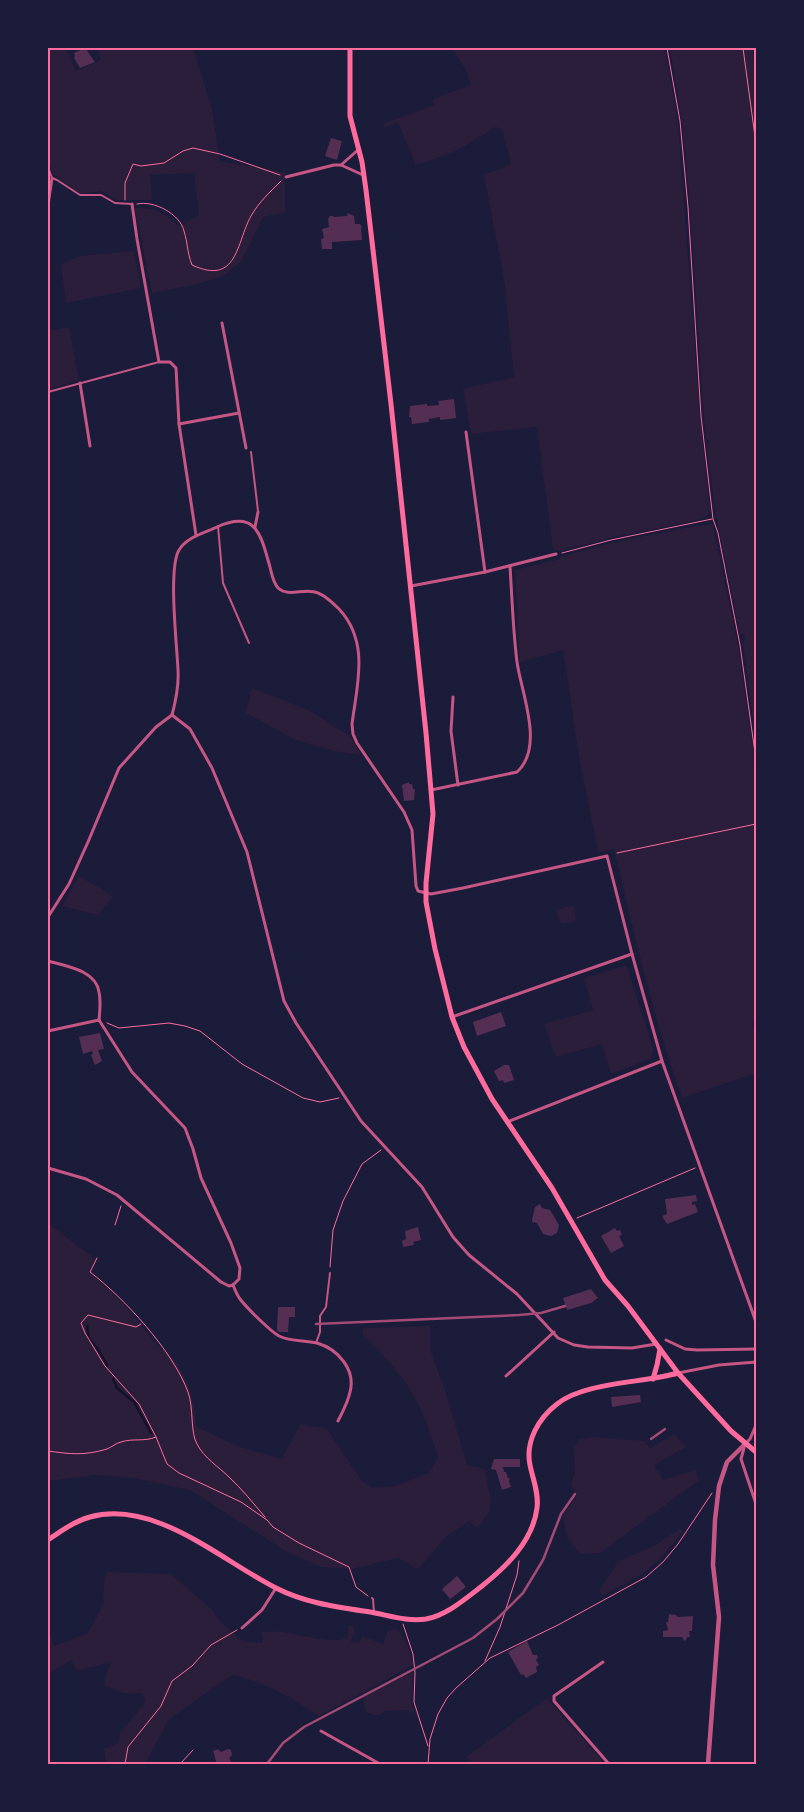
<svg xmlns="http://www.w3.org/2000/svg" width="804" height="1812" viewBox="0 0 804 1812" font-family="'PT Serif',serif">
<rect width="100%" height="100%" fill="#1b1b3a"/>
<g fill="#2a1e3b">
<path d="M48,48H66L76,71L101,60L96,48H193L212,109L220,161L285,172V212L263,217L241,262L223,276L197,284L152,293L135,208C158,208 161,211 179,226L199,215L194,173L150,175L152,200H117L101,191L81,194L53,174L48,158Z"/>
<path d="M452,48H665L678,123L700,418L710,510L707,516L698,520L610,538L559,551L553,549L537,427L471,434L463,389L514,377L504,279L484,175L511,164L502,129L495,127C471,144 445,157 416,165L398,123L384,127L383,124L434,105L433,99L471,85L466,70Z"/>
<path d="M670,48H753L756,79V744L743,642L745,641L744,634H740L715,509L707,446L709,444V440L706,438L704,416L690,206L682,121Z"/>
<path d="M134,251L141,288L66,303L61,264L81,256Z"/>
<path d="M69,327L79,380L50,389L48,381V331Z"/>
<path d="M713,525L738,645L755,763L753,764L756,772V1021L752,1022L756,1039V1073L682,1098C653,1017 634,933 614,849L598,853L579,756L563,650L520,662L515,570L556,560L563,556L610,543L695,526Z"/>
<path d="M252,688L308,710L350,736L361,755L334,751L296,740L246,713Z"/>
<path d="M79,876L113,896L98,915L62,906Z"/>
<path d="M574,905L576,921L561,924L556,910Z"/>
<path d="M624,966L627,967L654,1051L650,1059L611,1074L602,1044L556,1057L544,1024L593,1010L584,978Z"/>
<path d="M48,1223L95,1259L88,1272L116,1295L162,1350L164,1349C186,1369 194,1398 197,1427L237,1446L281,1459L301,1424L327,1429L362,1481L373,1488L395,1486L429,1473L438,1457C431,1435 424,1413 412,1393C399,1370 379,1352 362,1334L363,1328L430,1326V1349L446,1393L467,1465L485,1469L491,1501L490,1511L477,1528L469,1521L448,1535L418,1569L398,1558L352,1569L321,1567L284,1550L190,1490L134,1478L97,1475L48,1481Z"/>
<path d="M674,1434L686,1447L654,1465L663,1480L695,1470L699,1480L600,1553L580,1554L567,1537L563,1516L577,1495L571,1484L575,1472L574,1448L579,1440L591,1437L645,1441L650,1448Z"/>
<path d="M680,1529L683,1531L660,1559L642,1574L602,1596L599,1591L619,1561L652,1547Z"/>
<path d="M107,1572L171,1574L211,1609L219,1621L243,1641L263,1643L261,1632C267,1632 274,1631 281,1632C296,1633 336,1646 347,1637L349,1625L355,1627L351,1643L360,1642L362,1636L383,1644L387,1632L396,1628C406,1638 410,1651 413,1665L319,1716C292,1698 264,1681 232,1675L169,1719L145,1764H106L104,1749L119,1742L120,1733L144,1704L145,1700L142,1693H124L104,1685L107,1672L111,1662L77,1671L71,1660L48,1674V1630L54,1646L88,1633L103,1605L104,1580Z"/>
<path d="M413,1672L412,1703L415,1714L408,1710L385,1711L380,1715H374L366,1712L363,1697Z"/>
<path d="M547,1698L605,1764H474L466,1757Z"/>
</g>
<g fill="none" stroke-linecap="round" stroke-linejoin="round">
<g stroke="#12122b" stroke-width="2.5">
<path d="M87,1326L89,1339L98,1349L107,1365"/>
<path d="M113,1379L117,1388L134,1402L151,1433"/>
</g>
</g>
<g fill="#542f53">
<path d="M85,48L95,62L80,68L74,58L75,57L74,53Z"/>
<path d="M331,138L342,141L337,160L325,156Z"/>
<path d="M348,213L354,216L355,224H360L362,227L361,228L362,240L332,242V249H322L321,239L324,238L322,229L329,227L328,219L330,216H334V217L347,216Z"/>
<path d="M454,399L456,418L440,420V417L429,419V422L412,424L411,417H409L410,406L427,404V406L439,405L438,401Z"/>
<path d="M409,782V784H412L413,789H415L414,800L404,801L402,785Z"/>
<path d="M501,1012L506,1026L477,1036L473,1022Z"/>
<path d="M100,1033L104,1049L98,1050L102,1061L95,1065L91,1055L93,1054L92,1051L83,1054L79,1037Z"/>
<path d="M504,1065H509L514,1080L504,1083L503,1080L499,1081L494,1071Z"/>
<path d="M696,1195L697,1201L692,1202V1205L695,1204L698,1212L667,1224L662,1216L667,1214L665,1199Z"/>
<path d="M540,1204L542,1208L550,1210L559,1225L557,1233L551,1236L543,1234L537,1223L535,1222L533,1223L532,1220L535,1207Z"/>
<path d="M418,1227L421,1240L413,1242L414,1245L403,1247L402,1241L406,1239L405,1231Z"/>
<path d="M615,1228L617,1231L620,1230L622,1235L619,1236L624,1246L611,1253L601,1236Z"/>
<path d="M591,1289L598,1298L591,1303L567,1310L563,1298Z"/>
<path d="M278,1307H295V1317H289L288,1332H279L277,1330Z"/>
<path d="M640,1395L641,1402L612,1407L611,1397Z"/>
<path d="M494,1459H520V1467H503L504,1472H506L508,1478H510L509,1481L511,1487L502,1490L496,1470L491,1469Z"/>
<path d="M457,1576L466,1587L450,1599L442,1589Z"/>
<path d="M669,1614L676,1615L678,1617L693,1616L692,1631H689L690,1637H687L686,1640L684,1641L682,1637H663V1631L668,1630L666,1622H668Z"/>
<path d="M527,1641L533,1655H537L538,1657L536,1660L539,1665L536,1667L537,1672L526,1678L523,1674L521,1675L508,1652Z"/>
<path d="M218,1749L221,1752L228,1749L231,1750L232,1755L229,1758L232,1764H217L213,1751Z"/>
</g>
<g fill="none" stroke-linecap="round" stroke-linejoin="round">
<g stroke="#ff6b9d" stroke-width="1">
<path d="M667,48L680,121L688,207L701,416L713,519L718,533L740,645L756,760"/>
<path d="M743,48L756,144"/>
<path d="M125,200V183L133,164L141,166L164,163L183,151L193,148L220,154L280,175"/>
<path d="M137,204C154,200 180,214 184,231C188,244 187,252 192,265C238,286 236,243 251,216C259,202 270,192 281,181"/>
<path d="M562,553L611,540L712,519"/>
<path d="M617,853L756,824"/>
<path d="M107,1023L119,1028L169,1023L185,1026L200,1031L242,1064L303,1098L320,1102L339,1098"/>
<path d="M577,1218L695,1168"/>
<path d="M115,1225L121,1206"/>
<path d="M97,1258L90,1272C124,1298 173,1351 188,1392C194,1409 190,1432 197,1444C204,1458 219,1467 229,1477C242,1489 253,1503 265,1517"/>
<path d="M330,1267L333,1230L343,1201L362,1164L381,1150"/>
<path d="M141,1324L136,1327L88,1315L81,1323L85,1333L105,1366L139,1404L156,1437"/>
<path d="M48,1451C70,1454 84,1456 107,1449C112,1447 116,1443 121,1442C133,1438 144,1442 156,1437L167,1464L179,1473L241,1502L267,1520L273,1527L299,1543L349,1567L356,1587L368,1596"/>
<path d="M403,1624L413,1654L415,1673L414,1702L428,1746"/>
<path d="M485,1661L500,1627L517,1575L519,1561"/>
<path d="M48,1764H49"/>
<path d="M125,1764L128,1747L161,1706L172,1681L192,1666L211,1645L237,1630"/>
<path d="M180,1764L193,1750"/>
<path d="M428,1764L430,1739L438,1714L447,1698L456,1688L490,1658L558,1625L646,1577L663,1562L678,1544L712,1493"/>
</g>
<g stroke="#c65784" stroke-width="2">
<path d="M48,167L52,178L57,180L80,195H101L115,203L132,204"/>
<path d="M48,392L159,362"/>
<path d="M251,452L258,511"/>
<path d="M218,526L223,583L249,643"/>
<path d="M316,1343L320,1332V1316L326,1307L330,1273"/>
<path d="M372,1598L373,1599L374,1613"/>
</g>
<g stroke="#c65784" stroke-width="3">
<path d="M341,165L359,149"/>
<path d="M286,177L334,165H341L363,175"/>
<path d="M132,204L137,239L159,362H170L176,368L179,424L196,535"/>
<path d="M48,205L52,178"/>
<path d="M222,323L246,448"/>
<path d="M80,383L90,446"/>
<path d="M179,424L239,413"/>
<path d="M466,432L485,572"/>
<path d="M255,527L258,512"/>
<path d="M411,586L485,572L556,554"/>
<path d="M453,697L451,731L458,785"/>
<path d="M172,715C176,700 179,686 178,670C177,646 168,568 179,550C187,537 204,533 217,527C257,509 261,536 270,567C272,575 273,582 278,588C289,598 305,587 318,593C326,596 333,603 339,609C370,642 357,685 352,724L353,734L357,743L404,812L412,830L416,886L418,891L431,894L463,888L607,856L632,954L662,1061L756,1322"/>
<path d="M172,715L190,729L212,768L247,852L284,1001L296,1023L361,1121L422,1187L453,1237L469,1255L517,1294L558,1338L574,1345L588,1347L632,1348L656,1344"/>
<path d="M431,790L517,772C545,747 521,692 517,662C513,630 512,598 510,566"/>
<path d="M48,917L69,884L88,842L119,768L156,727L172,715"/>
<path d="M48,961C65,966 96,970 99,992C101,1001 100,1011 99,1020"/>
<path d="M452,1017L632,954"/>
<path d="M99,1020L132,1072L185,1128L193,1149L201,1178L231,1243L240,1268L239,1279L233,1285"/>
<path d="M48,1031L99,1020"/>
<path d="M507,1122L662,1061"/>
<path d="M48,1168L86,1179L117,1195L221,1282L229,1286L233,1285"/>
<path d="M233,1285C235,1290 237,1295 240,1299C247,1308 270,1331 279,1336C291,1342 304,1340 317,1343C338,1349 356,1370 350,1392C348,1402 343,1411 338,1421"/>
<path d="M666,1340L685,1349L697,1350L756,1349"/>
<path d="M678,1373L719,1365L756,1362"/>
<path d="M506,1376L554,1332"/>
<path d="M756,1425L750,1439L745,1444L741,1459L756,1504"/>
<path d="M242,1628L262,1610L276,1588"/>
<path d="M603,1662L554,1696V1701L609,1764"/>
<path d="M321,1731L380,1764"/>
</g>
<path stroke="#c65784" stroke-width="4.5" d="M708,1764L719,1617L713,1565L715,1520L719,1486L727,1462L745,1444"/>
<g stroke="#ff6b9d" stroke-width="5">
<path d="M350,48V116L362,162L366,190L391,404L426,733L433,814L426,883V902L435,949L452,1017L464,1047L492,1099L552,1188L605,1280L628,1306L678,1373L731,1431L756,1452"/>
<path d="M653,1379L657,1365L660,1349"/>
<path d="M48,1540C61,1531 75,1521 90,1517C155,1499 222,1561 276,1588C305,1603 337,1607 370,1612C388,1615 407,1622 426,1619C447,1615 465,1599 482,1586C506,1567 533,1541 537,1508C539,1493 533,1480 530,1465C525,1441 539,1418 557,1404C584,1382 644,1383 678,1373"/>
</g>
<g stroke="#a44b75" stroke-width="2.5">
<path d="M316,1324L519,1315L541,1313L565,1306"/>
<path d="M651,1439L665,1429"/>
<path d="M267,1764L283,1743L304,1727L473,1638L497,1619L523,1593L543,1560L561,1514L575,1494"/>
</g>
</g>
<rect width="804" height="1812" fill="none" stroke="#1b1b3a" stroke-width="98"/>
<rect x="49" y="49" width="706" height="1714" fill="none" stroke="#ff6b9d" stroke-width="2"/>
</svg>
